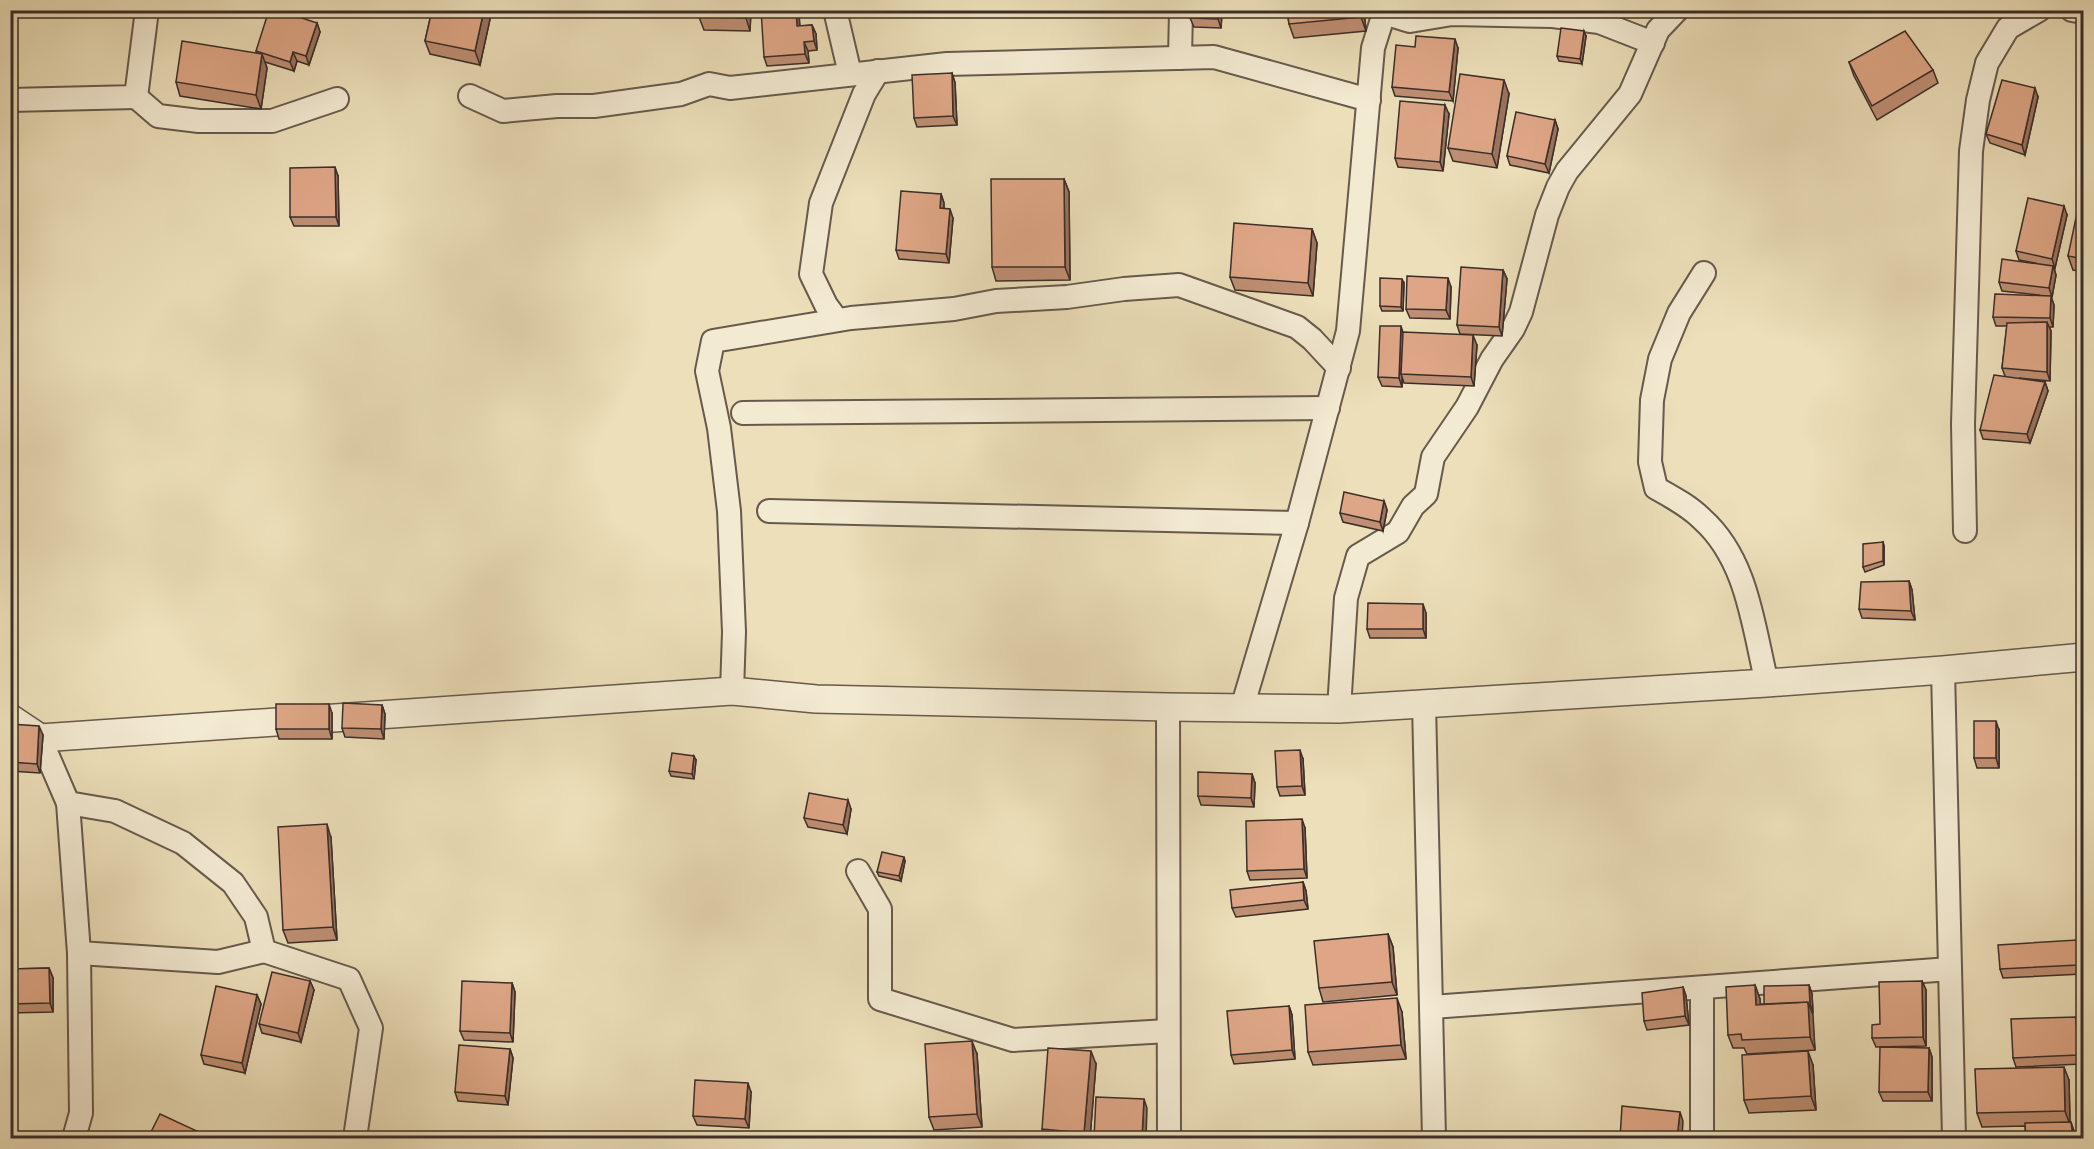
<svg xmlns="http://www.w3.org/2000/svg" width="2094" height="1149" viewBox="0 0 2094 1149" font-family="'IM FELL English',serif">
<rect width="100%" height="100%" fill="#ecdfb9"/>
<filter id="stains"><feTurbulence type="fractalNoise" baseFrequency=".00333" numOctaves="4"/><feColorMatrix values="0 0 0 0 .2 0 0 0 0 .09 0 0 0 0 .02 0 0 0 .5 -.17"/></filter>
<radialGradient id="worn" r=".72"><stop offset=".6" stop-color="#630" stop-opacity="0"/><stop offset="1" stop-color="#630" stop-opacity=".3"/></radialGradient>
<g fill="none" stroke-linecap="round" stroke-linejoin="round">
<g stroke="#675a4d" stroke-width="26">
<g id="minor">
<path d="M835,10L850,74"/>
<path d="M2072,10L2083,12"/>
<path d="M1384,13L1410,21L1452,14L1553,16L1599,22L1653,43"/>
<path d="M1180,58L1181,10"/>
<path d="M470,96L503,111L557,106H594L681,94L709,84L730,88L947,64L1214,57L1369,100"/>
<path d="M136,97L158,116L199,121H272L337,99"/>
<path d="M10,100L136,97L147,10"/>
<path d="M1704,273L1679,313L1660,359L1652,400L1650,462L1656,488C1672,497 1689,506 1702,519C1748,560 1753,627 1767,683"/>
<path d="M837,320L826,305L811,274L821,203L864,94L878,71"/>
<path d="M743,413L1328,408"/>
<path d="M769,511L1297,523"/>
<path d="M1965,531L1963,424L1971,151L1978,100L1987,63L2008,28L2039,10"/>
<path d="M1943,670L1954,1138"/>
<path d="M732,691L734,632L729,511L719,428L707,371L713,341L851,318L954,309L996,301L1067,297L1124,289L1179,285L1297,327L1312,339L1339,368"/>
<path d="M1424,704L1434,1138"/>
<path d="M1168,707L1169,1138"/>
<path d="M1242,708L1297,523L1348,331L1373,48L1385,10"/>
<path d="M1339,709L1346,598L1358,556L1398,532L1413,506L1426,494L1433,457L1467,407L1492,359L1513,329L1521,312L1547,215L1558,187L1567,171L1630,94L1658,30L1677,10"/>
<path d="M40,738L68,803L79,953L81,1113L74,1138"/>
<path d="M68,803L115,811L183,843L233,883L256,917L264,951L349,979L371,1028L355,1138"/>
<path d="M858,871L880,909V999L1013,1040L1168,1031"/>
<path d="M79,953L218,962L264,951"/>
<path d="M1432,1007L1950,969"/>
<path d="M1702,1138V988"/>
</g>
</g>
<g stroke="#675a4d" stroke-width="30">
<path id="tertiary" d="M10,718L40,738L732,691L816,699L1168,707L1339,709L1767,683L1943,670L2084,657"/>
</g>
<use href="#minor" stroke="#f3ead2" stroke-width="22"/>
<use href="#tertiary" stroke="#f3ead2" stroke-width="27"/>
</g>
<g fill="#bf8f73" stroke="#3b2e29" stroke-width="1.5">
<path d="M10,10H26L25,16L10,11Z"/>
<path d="M432,10H492L480,65L430,54L425,41Z"/>
<path d="M699,10H751L750,31L704,30L699,17Z"/>
<path d="M1191,10H1242V14L1222,13L1221,28L1194,27L1190,18Z"/>
<path d="M1287,10H1364L1366,31L1294,38L1289,24Z"/>
<path d="M799,14L800,26L812,25L816,34L817,50L808,51L809,63L767,66L764,57Z"/>
<path d="M317,23L320,32L309,65L297,61L294,71L265,62L267,68L261,109L180,96L176,82L257,53L256,51Z"/>
<path d="M1586,36L1582,64L1559,61L1557,56Z"/>
<path d="M1415,47L1458,48L1453,101L1395,96L1392,87Z"/>
<path d="M1849,62L1933,70L1938,83L1877,120L1854,76Z"/>
<path d="M952,73L955,83L957,125L917,127L914,118Z"/>
<path d="M1509,94L1497,168L1453,161L1448,148Z"/>
<path d="M2038,97L2025,155L1990,143L1986,134Z"/>
<path d="M1449,114L1443,171L1398,167L1395,158Z"/>
<path d="M1555,120L1558,129L1549,173L1510,165L1507,156Z"/>
<path d="M338,176L339,226H294L290,217Z"/>
<path d="M1064,179L1069,192L1070,280L996,281L992,267Z"/>
<path d="M941,194L944,203V208L953,218L949,263L899,259L896,250Z"/>
<path d="M2084,209V272L2073,270L2068,256Z"/>
<path d="M2067,215L2055,268H2054L2056,275L2052,297H2051L2054,305L2053,327H2049L2051,331L2050,381L2019,378L2045,382L2048,391L2030,443L1983,439L1980,430L2005,376L2002,368L2007,326H1996L1993,317L2038,295L2002,291L1999,282L2035,263L2019,260L2016,251Z"/>
<path d="M1312,229L1317,243L1313,296L1235,290L1230,277Z"/>
<path d="M1503,270L1507,279L1502,336L1460,334L1457,325Z"/>
<path d="M1404,283L1403,311H1382L1380,306Z"/>
<path d="M1451,287L1450,319L1410,318L1406,309Z"/>
<path d="M1403,333L1477,345L1474,386L1404,383L1402,377V387L1382,386L1378,377Z"/>
<path d="M1384,501L1387,510L1383,531L1343,522L1340,513Z"/>
<path d="M2084,504V520H2079L2077,515Z"/>
<path d="M1883,542L1884,546V565L1865,572L1863,567Z"/>
<path d="M1909,581L1912,590L1915,620L1862,618L1859,609Z"/>
<path d="M1426,613V638H1370L1367,629Z"/>
<path d="M382,705L385,714L384,739L345,737L342,728Z"/>
<path d="M332,713V739H279L276,729Z"/>
<path d="M10,724L43,735L40,773L10,771Z"/>
<path d="M1999,730V768H1977L1974,758Z"/>
<path d="M1303,759L1305,795L1280,796L1277,787Z"/>
<path d="M696,760L694,779L671,776L669,771Z"/>
<path d="M1252,774L1255,783L1254,807L1201,805L1198,796Z"/>
<path d="M851,809L847,834L808,827L804,818Z"/>
<path d="M1305,828L1307,878L1250,880L1247,871Z"/>
<path d="M331,838L337,940L288,943L283,930Z"/>
<path d="M905,861L901,881L879,876L877,872Z"/>
<path d="M1303,882L1306,891L1308,909L1236,917L1232,908Z"/>
<path d="M1388,934L1393,947L1397,995L1323,1002L1319,988Z"/>
<path d="M2080,949L2082,974L2003,978L2000,969Z"/>
<path d="M49,968L53,978V1012L10,1013V969Z"/>
<path d="M310,981L314,990L301,1042L262,1033L259,1024Z"/>
<path d="M1922,981L1926,990V1046L1876,1047L1872,1038Z"/>
<path d="M512,983L515,992L513,1042L464,1040L460,1031Z"/>
<path d="M1755,985L1760,999V1004H1764L1809,985L1812,994L1813,1013H1812L1815,1050L1747,1054L1744,1048H1733L1728,1035Z"/>
<path d="M1683,987L1686,996L1689,1025L1647,1030L1644,1021Z"/>
<path d="M257,995L261,1004L245,1073L204,1064L201,1055Z"/>
<path d="M1289,1006L1292,1015L1295,1059L1234,1064L1231,1055Z"/>
<path d="M1402,1012L1406,1059L1313,1065L1308,1052Z"/>
<path d="M2080,1027L2081,1064L2016,1067L2013,1058Z"/>
<path d="M1929,1048L1932,1057V1101H1883L1879,1092Z"/>
<path d="M510,1049L513,1058L508,1105L458,1101L455,1092Z"/>
<path d="M977,1054L982,1127L934,1130L929,1117Z"/>
<path d="M1096,1064L1090,1138H1045L1042,1129Z"/>
<path d="M1813,1065L1816,1110L1749,1113L1744,1100Z"/>
<path d="M2069,1080L2070,1122L2074,1131L2075,1138H2026L2025,1126L1982,1127L1977,1113Z"/>
<path d="M751,1092L749,1128L697,1125L693,1116Z"/>
</g>
<g fill="#9b745e" stroke="#3b2e29" stroke-width="1.5">
<path d="M484,10H492L480,65L475,51Z"/>
<path d="M746,10H751L750,31L746,18Z"/>
<path d="M796,10H798L799,14L800,35L797,26Z"/>
<path d="M1218,10H1221L1222,13L1221,28L1218,19Z"/>
<path d="M1360,10H1364L1366,31L1361,17Z"/>
<path d="M317,23L320,32L309,65L306,56Z"/>
<path d="M812,25L816,34L817,50L814,41Z"/>
<path d="M1584,31L1586,36L1582,64L1580,59Z"/>
<path d="M1455,39L1458,48L1453,101L1449,92Z"/>
<path d="M804,42L808,51L809,63L805,54Z"/>
<path d="M293,52L297,61L294,71L290,62Z"/>
<path d="M262,54L267,68L261,109L256,95Z"/>
<path d="M952,73L955,83L957,125L953,116Z"/>
<path d="M1504,80L1509,94L1497,168L1492,154Z"/>
<path d="M2035,88L2038,97L2025,155L2022,145Z"/>
<path d="M1445,105L1449,114L1443,171L1440,162Z"/>
<path d="M1555,120L1558,129L1549,173L1545,164Z"/>
<path d="M335,167L338,176L339,226L336,217Z"/>
<path d="M1064,179L1069,192L1070,280L1065,267Z"/>
<path d="M941,194L944,203L943,217L940,208Z"/>
<path d="M2064,206L2067,215L2055,268L2052,259Z"/>
<path d="M950,209L953,218L949,263L946,254Z"/>
<path d="M1312,229L1317,243L1313,296L1308,283Z"/>
<path d="M2053,266L2056,275L2052,297L2049,288Z"/>
<path d="M1503,270L1507,279L1502,336L1499,327Z"/>
<path d="M1448,278L1451,287L1450,319L1446,310Z"/>
<path d="M1402,279L1404,283L1403,311L1401,307Z"/>
<path d="M2051,296L2054,305L2053,327L2050,318Z"/>
<path d="M2047,322L2051,331L2050,381L2047,372Z"/>
<path d="M1401,326L1404,336L1401,374L1402,377V387L1399,378Z"/>
<path d="M1473,335L1477,345L1474,386L1471,377Z"/>
<path d="M2045,382L2048,391L2030,443L2027,434Z"/>
<path d="M1384,501L1387,510L1383,531L1380,522Z"/>
<path d="M1883,542L1884,546V565L1883,561Z"/>
<path d="M1909,581L1912,590L1915,620L1911,611Z"/>
<path d="M1423,604L1426,613V638L1423,629Z"/>
<path d="M329,704L332,713V739L329,729Z"/>
<path d="M382,705L385,714L384,739L381,729Z"/>
<path d="M1996,721L1999,730V768L1996,758Z"/>
<path d="M39,726L43,735L40,773L37,764Z"/>
<path d="M1300,750L1303,759L1305,795L1302,786Z"/>
<path d="M694,756L696,760L694,779L692,774Z"/>
<path d="M1252,774L1255,783L1254,807L1251,798Z"/>
<path d="M848,800L851,809L847,834L843,825Z"/>
<path d="M1302,819L1305,828L1307,878L1304,869Z"/>
<path d="M327,824L331,838L337,940L333,927Z"/>
<path d="M904,857L905,861L901,881L899,876Z"/>
<path d="M1303,882L1306,891L1308,909L1304,900Z"/>
<path d="M1388,934L1393,947L1397,995L1392,982Z"/>
<path d="M2077,940L2080,949L2082,974L2078,965Z"/>
<path d="M49,968L53,978V1012L50,1003Z"/>
<path d="M310,981L314,990L301,1042L298,1033Z"/>
<path d="M1922,981L1926,990V1046L1923,1037Z"/>
<path d="M512,983L515,992L513,1042L510,1033Z"/>
<path d="M1755,985L1760,999L1761,1018L1756,1005Z"/>
<path d="M1809,985L1812,994L1813,1013L1810,1004Z"/>
<path d="M1683,987L1686,996L1689,1025L1685,1016Z"/>
<path d="M257,995L261,1004L245,1073L242,1063Z"/>
<path d="M1397,998L1402,1012L1406,1059L1401,1045Z"/>
<path d="M1808,1002L1813,1015L1815,1050L1810,1037Z"/>
<path d="M1289,1006L1292,1015L1295,1059L1292,1050Z"/>
<path d="M2076,1017L2080,1027L2081,1064L2078,1055Z"/>
<path d="M972,1041L977,1054L982,1127L977,1114Z"/>
<path d="M1929,1048L1932,1057V1101L1928,1092Z"/>
<path d="M510,1049L513,1058L508,1105L505,1096Z"/>
<path d="M1091,1051L1096,1064L1090,1138H1086L1084,1133Z"/>
<path d="M1808,1051L1813,1065L1816,1110L1811,1096Z"/>
<path d="M2064,1067L2069,1080L2070,1125L2065,1111Z"/>
<path d="M748,1083L751,1092L749,1128L745,1119Z"/>
<path d="M1144,1099L1147,1108L1146,1138H1142Z"/>
<path d="M1680,1112L1683,1121L1682,1138H1677Z"/>
<path d="M2071,1122L2074,1131L2075,1138H2073Z"/>
<path d="M199,1132L201,1138H196Z"/>
</g>
<g fill="#dea686" stroke="#3b2e29" stroke-width="1.5">
<path d="M269,10H278L317,23L306,56L293,52L290,62L256,51Z"/>
<path d="M432,10H484L475,51L425,41Z"/>
<path d="M699,10H746V18L699,17Z"/>
<path d="M761,10H796L797,26L812,25L814,41L804,42L805,54L764,57Z"/>
<path d="M1191,10H1218V19L1190,18Z"/>
<path d="M1287,10H1360L1361,17L1289,24Z"/>
<path d="M1561,28L1584,31L1580,59L1557,56Z"/>
<path d="M1905,31L1933,70L1872,106L1849,62Z"/>
<path d="M1416,36L1455,39L1449,92L1392,87L1396,45L1415,47Z"/>
<path d="M182,41L262,54L256,95L176,82Z"/>
<path d="M952,73L953,116L914,118L912,75Z"/>
<path d="M1460,74L1504,80L1492,154L1448,148Z"/>
<path d="M2002,80L2035,88L2022,145L1986,134Z"/>
<path d="M1400,101L1445,105L1440,162L1395,158Z"/>
<path d="M1516,112L1555,120L1545,164L1507,156Z"/>
<path d="M335,167L336,217H290V168Z"/>
<path d="M991,179H1064L1065,267H992Z"/>
<path d="M901,191L941,194L940,208L950,209L946,254L896,250Z"/>
<path d="M2028,198L2064,206L2052,259L2016,251Z"/>
<path d="M2078,208L2084,209V259L2068,256Z"/>
<path d="M1234,223L1312,229L1308,283L1230,277Z"/>
<path d="M2002,259L2053,266L2049,288L1999,282Z"/>
<path d="M1461,267L1503,270L1499,327L1457,325Z"/>
<path d="M1407,276L1448,278L1446,310L1406,309Z"/>
<path d="M1380,278L1402,279L1401,307L1380,306Z"/>
<path d="M1995,294L2051,296L2050,318L1993,317Z"/>
<path d="M2047,322V372L2002,368L2007,323Z"/>
<path d="M1380,326H1401L1399,378L1378,377Z"/>
<path d="M1403,332L1473,335L1471,377L1401,374Z"/>
<path d="M1994,375L2045,382L2027,434L1980,430Z"/>
<path d="M1344,492L1384,501L1380,522L1340,513Z"/>
<rect x="2077" y="504" width="7" height="11"/>
<path d="M1883,542V561L1863,567V544Z"/>
<path d="M1909,581L1911,611L1859,609L1861,582Z"/>
<path d="M1368,603L1423,604V629H1367Z"/>
<path d="M343,703L382,705L381,729L342,728Z"/>
<rect x="276" y="704" width="53" height="25"/>
<rect x="1974" y="721" width="22" height="37"/>
<path d="M10,724L39,726L37,764L10,762Z"/>
<path d="M1300,750L1302,786L1277,787L1275,751Z"/>
<path d="M672,753L694,756L692,774L669,771Z"/>
<path d="M1198,772L1252,774L1251,798L1198,796Z"/>
<path d="M809,793L848,800L843,825L804,818Z"/>
<path d="M1302,819L1304,869L1247,871L1246,821Z"/>
<path d="M327,824L333,927L283,930L278,827Z"/>
<path d="M882,852L904,857L899,876L877,872Z"/>
<rect x="2081" y="858" width="3" height="23"/>
<path d="M1303,882L1304,900L1232,908L1230,890Z"/>
<path d="M1388,934L1392,982L1319,988L1314,941Z"/>
<path d="M2077,940L2078,965L2000,969L1998,945Z"/>
<path d="M49,968L50,1003L10,1004V969Z"/>
<path d="M272,972L310,981L298,1033L259,1024Z"/>
<path d="M462,981L512,983L510,1033L460,1031Z"/>
<path d="M1922,981L1923,1037L1872,1038V1025L1880,1024L1879,982Z"/>
<path d="M1755,985L1756,1005L1808,1002L1810,1037L1742,1040L1741,1034L1728,1035L1726,987Z"/>
<path d="M1809,985L1810,1004H1808V1002L1764,1004V986Z"/>
<path d="M216,986L257,995L242,1063L201,1055Z"/>
<path d="M1683,987L1685,1016L1644,1021L1642,993Z"/>
<path d="M1397,998L1401,1045L1308,1052L1305,1005Z"/>
<path d="M1289,1006L1292,1050L1231,1055L1227,1011Z"/>
<path d="M2076,1017L2078,1055L2013,1058L2011,1019Z"/>
<path d="M972,1041L977,1114L929,1117L925,1044Z"/>
<path d="M459,1045L510,1049L505,1096L455,1092Z"/>
<path d="M1880,1047L1929,1048L1928,1092H1879Z"/>
<path d="M1048,1048L1091,1051L1084,1133L1042,1129Z"/>
<path d="M1808,1051L1811,1096L1744,1100L1742,1055Z"/>
<path d="M2064,1067L2065,1111L1977,1113L1975,1069Z"/>
<path d="M695,1080L748,1083L745,1119L693,1116Z"/>
<path d="M1096,1097L1144,1099L1142,1138H1094Z"/>
<path d="M1622,1106L1680,1112L1677,1138H1620Z"/>
<path d="M160,1114L199,1132L196,1138H148Z"/>
<path d="M2071,1122L2073,1138H2026L2025,1123Z"/>
<path d="M23,1136L24,1138H10V1137Z"/>
</g>
<rect width="2094" height="1149" fill="none" stroke="#ecdfb9" stroke-width="36"/>
<rect x="12" y="12" width="2070" height="1125" fill="none" stroke="#3b2e29" stroke-width="3"/>
<rect x="18" y="18" width="2058" height="1113" fill="none" stroke="#3b2e29" stroke-width="1.5"/>
<rect width="100%" height="100%" filter="url(#stains)"/>
<rect width="100%" height="100%" fill="url(#worn)"/>
</svg>
